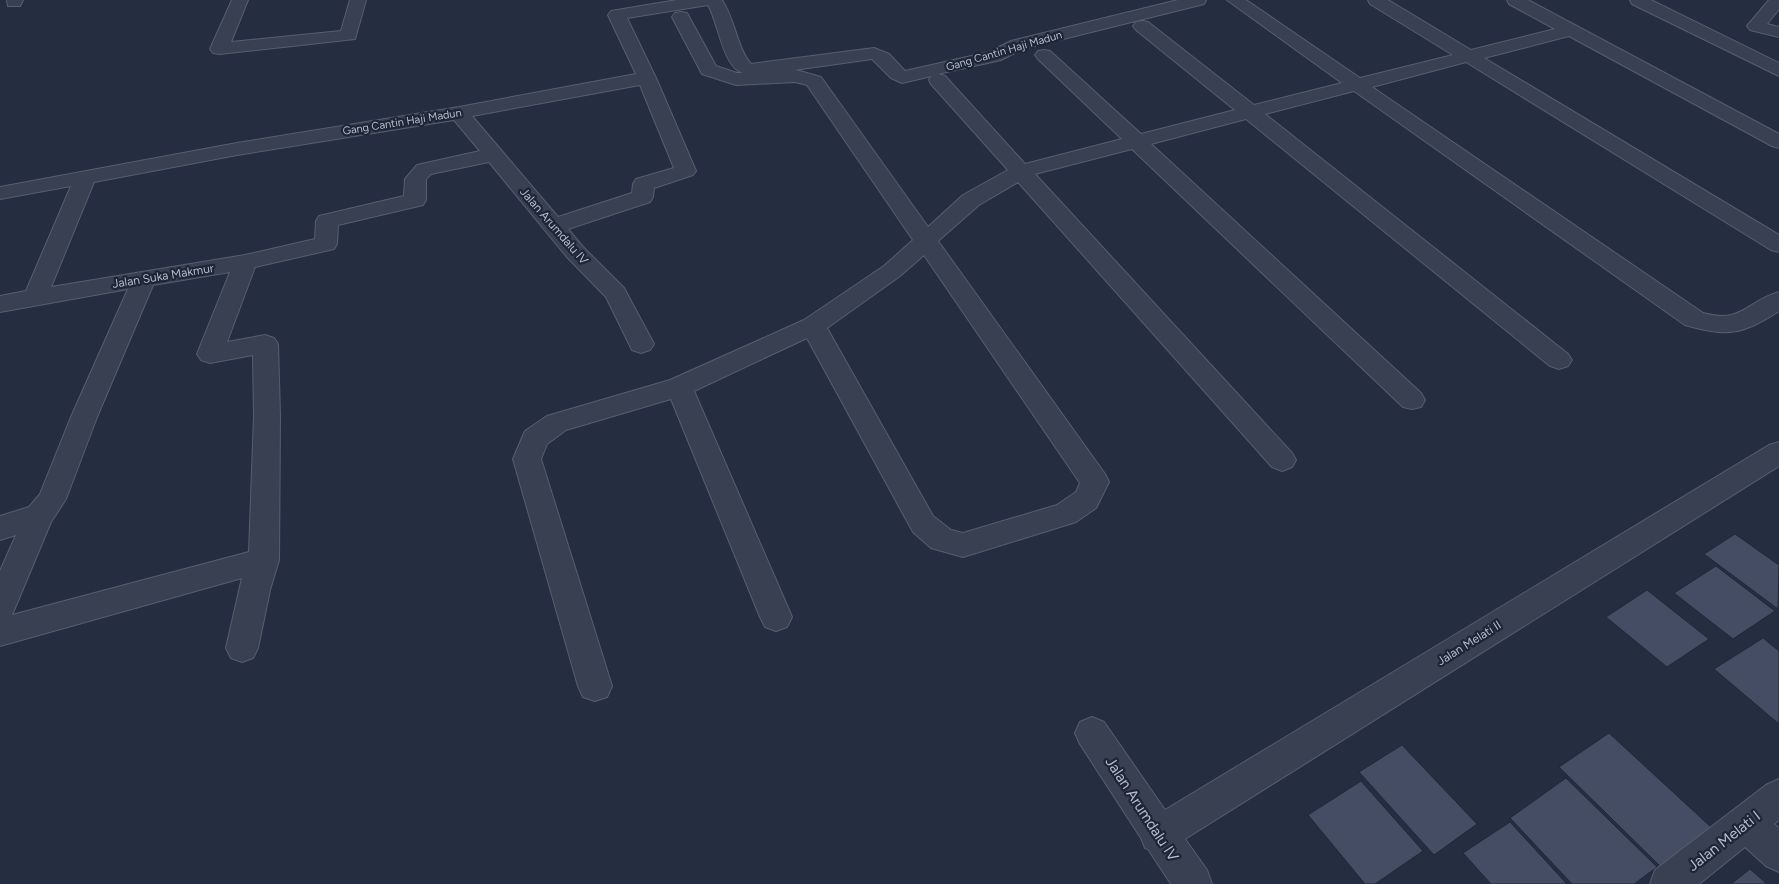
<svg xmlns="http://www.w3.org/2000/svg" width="1779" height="884" viewBox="0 0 1779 884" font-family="Figtree,sans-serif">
<rect width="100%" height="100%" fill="#252e41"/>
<g fill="#444d63" stroke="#202738">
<path d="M1735,534L1779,565L1778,609L1704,554Z"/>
<path d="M1716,566L1775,611L1733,639L1674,593Z"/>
<path d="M1647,590L1709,639L1667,667L1606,617Z"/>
<path d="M1763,638L1779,651V724L1714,669Z"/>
<path d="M1609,733L1712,828L1662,868L1559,767Z"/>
<path d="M1402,745L1477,824L1434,855L1359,772Z"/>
<path d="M1566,778L1657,867L1634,884H1572L1510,818Z"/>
<path d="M1361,781L1423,851L1375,884H1365L1308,815Z"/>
<path d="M1510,822L1567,884H1491L1463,853Z"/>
<path d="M1750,869L1767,884H1731Z"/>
</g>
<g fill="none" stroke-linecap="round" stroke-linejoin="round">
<g stroke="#575e6e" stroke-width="2">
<g id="minor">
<path d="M7,0H23L20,6H8Z"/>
<path d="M232,0H248L231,42L341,31L350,0H366L355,39L219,54L213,53L210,49Z"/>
<path d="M677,0H722C735,19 737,48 751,64L874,48L889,54L905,71L989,52L1011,41L1178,0H1206L1204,4L1023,49L1001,60L938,74L945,76L1025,164L1122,139L1038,59L1035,55L1038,51L1044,50L1050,51L1141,134L1235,110L1136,30L1133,26L1136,22L1142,21L1148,22L1254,105L1342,83L1227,0H1246L1360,78L1453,55L1370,4L1368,0H1388L1471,50L1555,29L1509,4L1507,0H1528L1779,134V148L1772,146L1569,36L1484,58L1779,235V252L1771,250L1466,62L1372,87L1703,313C1742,324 1747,301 1779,292V311C1741,335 1728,337 1685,325L1354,91L1265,114L1568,354L1572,360L1568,366L1559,369L1550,366L1246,119L1151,144L1421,393L1425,400L1421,407L1412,409L1403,407L1132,149L1035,174L1292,453L1296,460L1292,467L1282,471L1272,467L1018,182L979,205L938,241L1105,474L1109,482L1096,508L1076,522L963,557L931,548L913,532L807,338L694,391L792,617L787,627L776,631L765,627L760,617L671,399L566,430L547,444L541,459L612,686L607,697L595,701L583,697L578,686L513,459L525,431L547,416L670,380L804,320L884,266L913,240L807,85L795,82L736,85L702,74L672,17L675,13L681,12L687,13L716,66L737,73H743C723,68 718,21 708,5L627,18L656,78L696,171L693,175L654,188L653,197L650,202L568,229L583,247L624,288L654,344L650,350L641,353L632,350L606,297L567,257L489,162L431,174L426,179V200L423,205L338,225L337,244L334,249L255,267L227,342L265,335L274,338L278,344L280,416L279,560L270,590L258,648L253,658L242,662L231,658L226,648L242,578L0,646V571L16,535L0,540V516L29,507L40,494L71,417L128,289L0,312V296L26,291L71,186L0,199V187L237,143L459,107L636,74L608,15L611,11ZM872,59L891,78L902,83L936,75L931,76L929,80L931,84L1008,170L963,195L928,227L821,77L796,70L787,71ZM640,85L674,168L636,179L633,184L632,193L558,217L472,116ZM454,120L480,151L417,165L405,179L404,196L319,216L316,221L315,239L245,255L51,287L94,182L237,155ZM924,255L1080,483L1076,492L1057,505L963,533L951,530L933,516L827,328L900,276ZM230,272L197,354L201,360L210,363L253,355L254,416L249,552L12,615L51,522L66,499L97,417L153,285Z"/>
<path d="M1630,0H1651L1779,63V76L1632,4Z"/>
<path d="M1769,0H1779V9L1767,24L1779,27V37L1750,30L1747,26Z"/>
<path d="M1779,442V466L1185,839L1207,870L1212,884H1171L1148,849L1145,848L1141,838L1080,744L1075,733L1080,722L1092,717L1104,722L1165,810L1769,445Z"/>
<path d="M1779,779V820L1774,824L1779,828V872L1766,866L1745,847L1699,884H1650L1655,870L1766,785Z"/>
</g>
</g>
<use href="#minor" fill="#394051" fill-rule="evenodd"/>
</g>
<g text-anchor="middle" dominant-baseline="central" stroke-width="4.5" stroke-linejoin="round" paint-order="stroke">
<g font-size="11" fill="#b6bccb" stroke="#1e2536">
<text transform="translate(1004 51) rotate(-16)">Gang Cantin Haji Madun</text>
<text transform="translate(402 122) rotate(-9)">Gang Cantin Haji Madun</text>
</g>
<g font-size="12" fill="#b6bccb" stroke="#1e2536">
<text transform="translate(554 226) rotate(49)">Jalan Arumdalu IV</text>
<text transform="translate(163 276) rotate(-9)">Jalan Suka Makmur</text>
<text transform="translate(1469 643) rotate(-32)">Jalan Melati II</text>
</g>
<g font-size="15" fill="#b6bccb" stroke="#1e2536">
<text transform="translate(1142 809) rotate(57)">Jalan Arumdalu IV</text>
<text transform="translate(1724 841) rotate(-38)">Jalan Melati I</text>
</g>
</g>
</svg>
